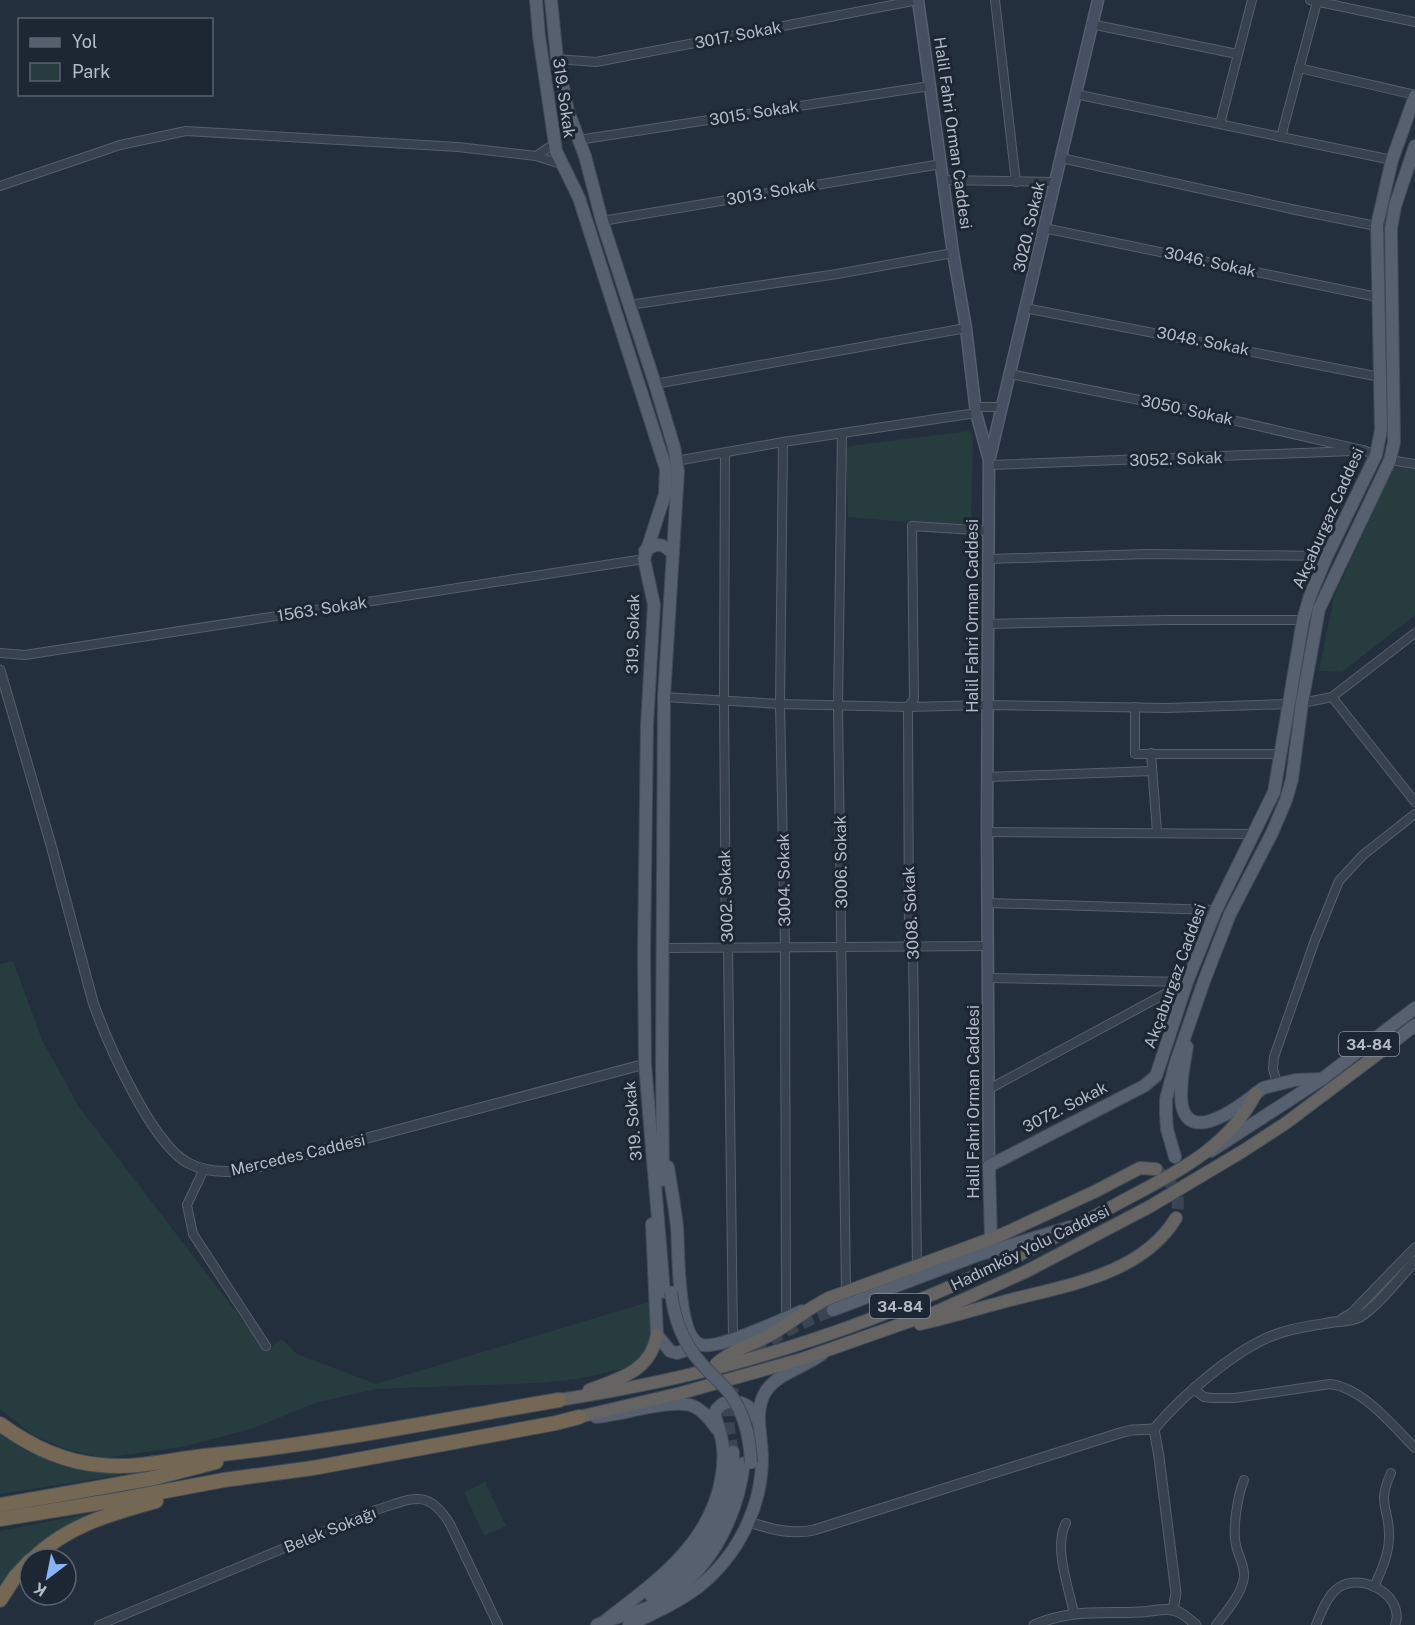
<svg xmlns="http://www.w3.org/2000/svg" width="1415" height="1625" viewBox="0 0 1415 1625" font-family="'Public Sans',sans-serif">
<rect width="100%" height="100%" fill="#242f3e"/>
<g fill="#263c3f">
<path d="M969,431L973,434L971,527L848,517L846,451L849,446Z"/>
<path d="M1400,466L1415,469V615L1342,672L1319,671L1334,597L1393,469Z"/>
<path d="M13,961L42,1040L79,1107L265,1350L282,1339L297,1354L376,1384L652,1301C653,1330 656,1354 626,1368L577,1379L539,1383L376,1389L315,1403L254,1428L183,1447L102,1458L66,1449L33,1435L0,1409V964Z"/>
<path d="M0,1429L20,1442L122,1470V1475L0,1494Z"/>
<path d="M485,1482L506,1526L484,1536L464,1492Z"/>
<path d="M93,1513L73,1523L0,1589V1531Z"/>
</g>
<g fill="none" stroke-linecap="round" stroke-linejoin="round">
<path stroke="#3a4453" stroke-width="12" stroke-dasharray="12 6" stroke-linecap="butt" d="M733,1452C730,1437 727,1420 729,1405C739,1347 786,1330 833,1310"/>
<path stroke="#3a4453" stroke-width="12" stroke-dasharray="12 6" stroke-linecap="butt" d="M1156,1169C1174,1185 1182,1193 1176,1218"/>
<g stroke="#565f6c" stroke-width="10">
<g id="minor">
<path d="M995,0L1016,182"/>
<path d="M1310,0L1415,22"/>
<path d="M1091,24L1237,54"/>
<path d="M557,59L596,62L918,0"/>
<path d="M1299,68L1415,95"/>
<path d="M1075,94L1392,160"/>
<path d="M1220,124L1252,0"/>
<path d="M1281,137L1317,2"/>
<path d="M578,140L930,86"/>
<path d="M536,156L554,144"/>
<path d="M1061,158L1296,210L1391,229"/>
<path d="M943,180L1054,182"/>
<path d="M0,186L120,145L186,131L458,147L536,156L561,164"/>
<path d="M602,221L941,164"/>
<path d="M1044,228L1377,297"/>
<path d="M629,305L837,274L953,253"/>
<path d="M1025,308L1380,377"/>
<path d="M1010,374L1179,408L1363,450L1376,455"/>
<path d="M655,384L966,328"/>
<path d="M975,407H1002"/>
<path d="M842,433L838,706L846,1292"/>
<path d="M783,442L780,704L785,947L786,1317"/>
<path d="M725,453L724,701L726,942L728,948L733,1339"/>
<path d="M1390,460L1415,464"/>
<path d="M676,461L783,442L976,413"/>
<path d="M989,465L1353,451"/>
<path d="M989,559L1148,554L1327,556"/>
<path d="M988,624L1165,620H1303"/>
<path d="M0,653L25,655L644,559"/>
<path d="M664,697L780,704L908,707L987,705L1167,708L1289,704"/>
<path d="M1332,697L1415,802"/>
<path d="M1302,703L1332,697L1415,633"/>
<path d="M1135,707V754H1281"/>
<path d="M1151,753L1157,832"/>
<path d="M987,777L1152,771"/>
<path d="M987,832L1255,834"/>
<path d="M988,903L1216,910"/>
<path d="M664,948L988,946"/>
<path d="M988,978L1185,982"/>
<path d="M1277,1083L1273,1069L1274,1057L1315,940L1339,881L1363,855L1415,814"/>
<path d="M989,1089L1187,982"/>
<path d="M204,1169L187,1205L193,1234L266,1346"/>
<path d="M917,1266L913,947L909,940L908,707L914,699L912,526L989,531"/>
<path d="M1195,1390L1204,1397L1212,1398H1235L1330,1384C1363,1388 1392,1425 1415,1448"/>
<path d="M1066,1523C1053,1547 1069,1588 1074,1614"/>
<path d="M1374,1587C1381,1571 1389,1555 1389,1537C1390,1508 1376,1505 1391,1473"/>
<path d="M99,1625L376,1510C412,1499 427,1487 450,1524L498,1625"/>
<path d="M1216,1625C1226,1612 1242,1594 1244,1577C1245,1565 1238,1556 1236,1545C1232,1529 1238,1494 1244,1480"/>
<path d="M1316,1625C1321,1613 1327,1596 1338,1588C1361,1571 1406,1596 1395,1625"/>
</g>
</g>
<g stroke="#565f6c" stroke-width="11">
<g id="tertiary">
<path d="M0,670L51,845L93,1002C107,1042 151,1143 188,1163C209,1174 232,1173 255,1168L645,1064"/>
<path d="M1342,1319L1352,1313L1415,1248"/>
<path d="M1154,1429C1182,1396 1238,1346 1280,1333C1297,1327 1316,1325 1334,1322C1343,1321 1352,1321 1360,1317C1378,1306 1400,1277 1415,1261"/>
<path d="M1154,1429L1159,1457L1176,1593L1173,1610"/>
<path d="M749,1522C770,1529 791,1535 814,1530L1123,1432L1132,1430L1154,1429"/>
<path d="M1034,1625C1070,1609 1102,1614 1140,1612C1150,1612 1162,1608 1173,1610C1182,1612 1189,1619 1196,1625"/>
</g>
</g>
<g stroke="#565f6c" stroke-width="13">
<g id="secondary">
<path d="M918,0L953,253L966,328L976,413L989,460L987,825L989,1166"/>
<path d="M990,457L1098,0"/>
</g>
</g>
<g stroke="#414a57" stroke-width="14">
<g id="primary">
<path d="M536,0L539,36L556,151L579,198L666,469L665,494L644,559L654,605L647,725L644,952L645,1064L664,1292"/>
<path d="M551,0L557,59L568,111L585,156L602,221L655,384L674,447L678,471L664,697L662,1065L663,1180"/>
<path d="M645,551C656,542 664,543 673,554"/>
<path d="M1187,1047C1184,1063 1177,1097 1184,1112C1197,1142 1248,1100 1263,1088L1295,1080L1322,1079"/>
<path d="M1387,1047L1415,1025"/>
<path d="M1211,1151L1322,1079L1415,1008"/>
<path d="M1175,1157L1167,1129L1166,1115V1099L1175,1065L1204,981L1230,914L1272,833L1286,800L1292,779L1302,703L1319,609L1390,460L1394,442L1391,229L1395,206L1415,146"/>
<path d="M668,1167C671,1187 675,1207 677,1227C679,1249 676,1339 702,1345C720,1349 783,1319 802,1311"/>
<path d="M652,1224L657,1335L670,1351L677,1353L686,1350L691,1345L693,1339"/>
<path d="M991,1239L989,1166L1144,1086L1156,1076L1187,982L1216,910L1274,792L1303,620L1310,596L1327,556L1376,455L1381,430L1377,225L1392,160L1415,96"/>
<path d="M833,1310L978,1255L1070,1227"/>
<path d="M596,1417C620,1415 673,1398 693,1406C704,1411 711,1421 717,1429"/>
<path d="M651,1596C701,1559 734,1517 733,1452"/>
<path d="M605,1621C656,1581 712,1544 722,1474C724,1461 724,1446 720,1433C719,1427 716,1421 715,1415C715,1412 716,1409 719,1407C722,1403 726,1402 731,1402C746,1401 751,1408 758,1421"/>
<path d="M597,1625C615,1616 635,1614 653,1605C707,1577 737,1521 744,1463"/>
<path d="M629,1625C652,1614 677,1603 697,1588C737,1557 762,1508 762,1458C762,1435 753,1411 766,1391C778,1373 805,1367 822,1354"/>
</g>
</g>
<g stroke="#434c59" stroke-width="14">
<g id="trunk">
<path d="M920,1324C950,1317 980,1308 1010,1300C1068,1285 1142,1274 1176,1218"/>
<path d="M716,1364C731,1350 753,1345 770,1335C790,1324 808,1308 829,1298L1001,1235L1096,1191L1140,1168L1156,1169"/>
<path d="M589,1390C620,1378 650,1372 657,1335"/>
<path d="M559,1400C603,1393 646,1385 688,1375C837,1340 984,1278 1117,1204C1170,1175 1227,1151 1256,1093"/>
<path d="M579,1417L681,1393L802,1359L936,1312L1027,1271L1149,1207L1243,1151L1286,1123L1387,1047"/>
</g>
</g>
<g stroke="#434c59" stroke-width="16">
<g id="motorway">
<path d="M0,1424C30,1446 63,1462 100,1465C136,1469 169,1460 204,1456C323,1444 441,1420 559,1400"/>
<path d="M0,1505L154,1478L216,1462"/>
<path d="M0,1519L123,1499L224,1480L313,1468L556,1423L579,1417"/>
<path d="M33,1559C68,1525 110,1514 156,1501"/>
<path d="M0,1600L15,1577L30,1561"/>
</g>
</g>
<use href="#minor" stroke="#38414e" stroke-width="8"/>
<use href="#tertiary" stroke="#38414e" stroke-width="9"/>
<use href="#secondary" stroke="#465061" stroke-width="10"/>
<use href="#primary" stroke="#56606e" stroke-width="12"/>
<use href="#trunk" stroke="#656462" stroke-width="12"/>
<use href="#motorway" stroke="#746855" stroke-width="14"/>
<g stroke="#414a57" stroke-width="14" stroke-linecap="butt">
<path id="primary-bridge" d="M671,1292C674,1318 683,1343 701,1363C710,1374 721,1382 730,1394C745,1414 750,1438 751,1463"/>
</g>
<use href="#primary-bridge" stroke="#56606e" stroke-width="12"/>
</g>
<g text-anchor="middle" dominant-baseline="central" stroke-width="6" stroke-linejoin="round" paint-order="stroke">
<g fill="#1d2633" stroke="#878f9c" stroke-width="1.5">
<rect x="1339" y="1032" width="60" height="24" rx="4.5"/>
<rect x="870" y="1294" width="60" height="24" rx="4.5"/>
</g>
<g font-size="15" font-weight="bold" fill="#b4bcc9">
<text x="1369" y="1044">34-84</text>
<text x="900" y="1306">34-84</text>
</g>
<g font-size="16" fill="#b4bcc9" stroke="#1d2633">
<text transform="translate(738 35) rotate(-11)">3017. Sokak</text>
<text transform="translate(564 98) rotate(82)">319. Sokak</text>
<text transform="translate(754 113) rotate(-9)">3015. Sokak</text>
<text transform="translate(953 133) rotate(82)">Halil Fahri Orman Caddesi</text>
<text transform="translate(771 192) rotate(-10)">3013. Sokak</text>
<text transform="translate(1029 227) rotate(-77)">3020. Sokak</text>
<text transform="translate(1210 262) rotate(12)">3046. Sokak</text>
<text transform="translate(1203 341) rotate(11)">3048. Sokak</text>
<text transform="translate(1187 410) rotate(12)">3050. Sokak</text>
<text transform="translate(1176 459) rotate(-2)">3052. Sokak</text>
<text transform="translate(1328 518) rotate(-66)">Akçaburgaz Caddesi</text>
<text transform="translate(322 609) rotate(-9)">1563. Sokak</text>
<text transform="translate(972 616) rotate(-90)">Halil Fahri Orman Caddesi</text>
<text transform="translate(633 634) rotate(-89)">319. Sokak</text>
<text transform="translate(841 862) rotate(-91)">3006. Sokak</text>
<text transform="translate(784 880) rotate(-91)">3004. Sokak</text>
<text transform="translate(726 896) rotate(-92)">3002. Sokak</text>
<text transform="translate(911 913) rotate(-93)">3008. Sokak</text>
<text transform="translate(1175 976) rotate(-70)">Akçaburgaz Caddesi</text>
<text transform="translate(973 1102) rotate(-90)">Halil Fahri Orman Caddesi</text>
<text transform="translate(1065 1107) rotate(-27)">3072. Sokak</text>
<text transform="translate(633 1121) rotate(-95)">319. Sokak</text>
<text transform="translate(298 1155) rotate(-13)">Mercedes Caddesi</text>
<text transform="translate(1030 1248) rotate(-26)">Hadımköy Yolu Caddesi</text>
<text transform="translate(330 1530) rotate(-22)">Belek Sokağı</text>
</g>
</g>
<rect x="18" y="18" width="195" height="78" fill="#1d2633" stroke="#59626f" stroke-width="1.5"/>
<rect x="30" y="38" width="30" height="9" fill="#56606e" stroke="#59626f" stroke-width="1.5"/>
<text x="72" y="48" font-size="18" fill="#b4bcc9">Yol</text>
<rect x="30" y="63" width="30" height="18" fill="#263c3f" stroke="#59626f" stroke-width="1.5"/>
<text x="72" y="78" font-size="18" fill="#b4bcc9">Park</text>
<g transform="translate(48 1577) rotate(212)"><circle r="28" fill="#1d2633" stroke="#59626f" stroke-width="1.5"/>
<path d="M0-4.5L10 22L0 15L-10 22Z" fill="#8ab4f8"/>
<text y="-9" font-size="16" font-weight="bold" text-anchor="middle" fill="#b4bcc9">K</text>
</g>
</svg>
